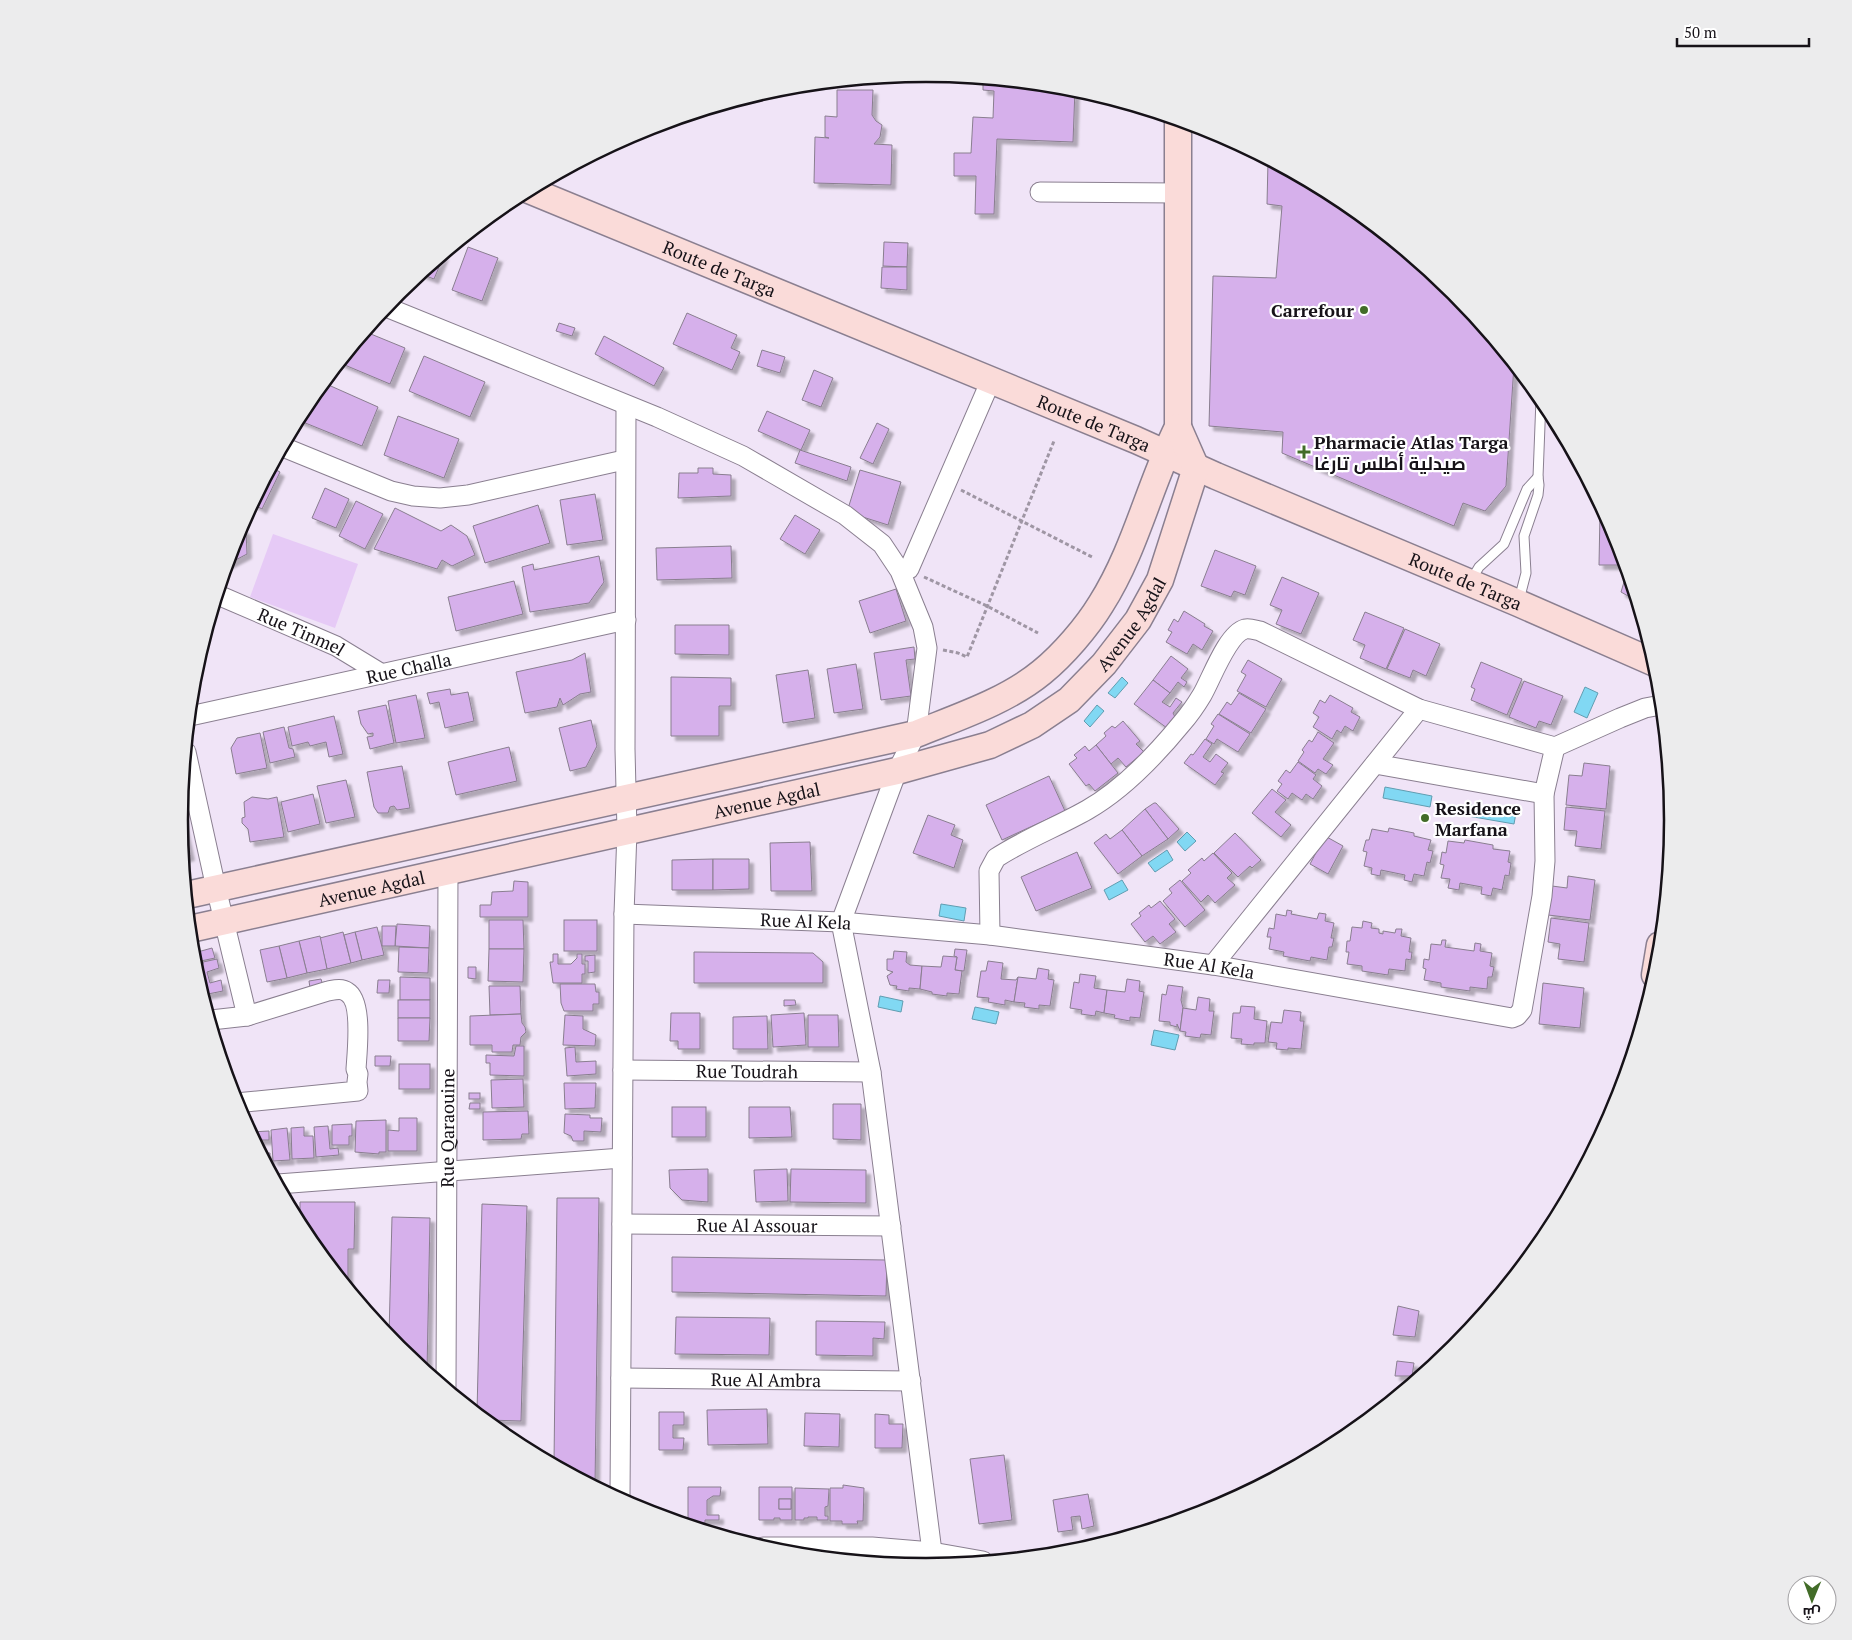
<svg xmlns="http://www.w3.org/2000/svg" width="1852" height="1640" viewBox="0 0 1852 1640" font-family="'PT Serif',Cairo,serif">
<defs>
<filter id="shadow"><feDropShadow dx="4.5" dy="4.5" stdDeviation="1" flood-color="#0004"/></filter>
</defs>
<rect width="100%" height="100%" fill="#f0e4f7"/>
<path fill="#e6caf6" d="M273,534L358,564L335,628L250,597Z"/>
<g fill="#81d8f3" stroke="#619db1">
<path d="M1122,677L1128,683L1115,698L1108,693Z"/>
<path d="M1585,687L1598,693L1587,718L1574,712Z"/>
<path d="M1097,705L1104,711L1090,727L1084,721Z"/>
<path d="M1385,787L1432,796L1430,807L1383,798Z"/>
<path d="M1470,805L1516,813L1514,824L1468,816Z"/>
<path d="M1187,832L1196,841L1185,851L1177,842Z"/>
<path d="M1167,850L1173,860L1155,872L1148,863Z"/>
<path d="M1122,880L1128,890L1109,900L1104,890Z"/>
<path d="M941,904L966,908L964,921L939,916Z"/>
<path d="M880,996L903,1001L901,1012L878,1007Z"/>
<path d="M975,1007L999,1012L996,1024L972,1019Z"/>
<path d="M1154,1030L1179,1035L1175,1050L1151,1045Z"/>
</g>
<g fill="#d6b0eb" stroke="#897e8f" fill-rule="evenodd" filter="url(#shadow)">
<path d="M983,79L1029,84V87L1075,89L1073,142L997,139L994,214H975L976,176H954V153H971L973,117L993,118L994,91L983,90Z"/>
<path d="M837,90H873L872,115L876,121L882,125L880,137L874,144L892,145L891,185L814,183L815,137L829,138L825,137V116L837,117Z"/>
<path d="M1268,161L1341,200L1454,293L1514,365L1506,486L1485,511L1463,503L1454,526L1282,453L1283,432L1209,426L1213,276L1276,278L1282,206L1267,204Z"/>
<path d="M884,242L908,243L907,267L883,266Z"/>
<path d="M468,247L498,258L482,301L452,290Z"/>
<path d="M444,255L434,279L421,274Z"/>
<path d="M882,267H907V290L881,288Z"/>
<path d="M687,313L737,335L731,348L740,352L732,370L673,344Z"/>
<path d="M559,323L575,328L572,336L556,331Z"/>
<path d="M366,332L405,348L390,384L340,363Z"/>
<path d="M604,336L664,368L654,386L595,354Z"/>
<path d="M762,350L785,357L780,373L757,366Z"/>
<path d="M424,356L485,382L470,417L409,391Z"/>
<path d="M814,370L833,378L821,407L802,400Z"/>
<path d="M324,383L378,407L362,446L298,420L306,405Z"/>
<path d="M767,411L810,430L801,450L758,431Z"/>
<path d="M398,416L459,439L444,478L384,455Z"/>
<path d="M877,423L889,429L873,464L860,458Z"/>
<path d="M800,450L851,467L847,481L795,463Z"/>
<path d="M272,468L280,472L262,509L253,504Z"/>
<path d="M698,468H713V474L731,475V496L678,498L679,473H698Z"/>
<path d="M860,470L901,482L888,525L847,512Z"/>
<path d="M325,488L349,499L336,528L312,518Z"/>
<path d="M595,494L603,540L567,545L560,500Z"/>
<path d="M356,501L383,514L365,549L339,536Z"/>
<path d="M538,505L550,543L485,563L473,526Z"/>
<path d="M395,508L441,531L451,525L467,536L475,555L452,566L442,560L437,569L374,549Z"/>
<path d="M1600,512H1604L1616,535L1625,565H1599Z"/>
<path d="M795,515L820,530L805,554L780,539Z"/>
<path d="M240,527L246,531L247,554L228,564Z"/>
<path d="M731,546L732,578L657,580L656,548Z"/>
<path d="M1215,550L1256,566L1245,595L1234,591L1231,597L1201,586Z"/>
<path d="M599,556L604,582L589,603L530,612L522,567L533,564L534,570Z"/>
<path d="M1627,572L1635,600L1621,592Z"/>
<path d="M1282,577L1319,593L1301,634L1276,624L1282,610L1270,605Z"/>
<path d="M514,581L523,614L456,631L448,597Z"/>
<path d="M896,589L906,621L870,633L859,601Z"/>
<path d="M1184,611L1205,624L1204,626L1213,631L1202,650L1193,644L1187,654L1166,642L1172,632L1168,630L1174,619L1178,622Z"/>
<path d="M1365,612L1404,628L1386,669L1360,658L1365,645L1353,640Z"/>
<path d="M675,625H729V655L675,654Z"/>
<path d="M1405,629L1440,644L1426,676L1413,670L1410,678L1387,669Z"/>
<path d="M914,647L915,659L906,660L911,696L881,700L874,653Z"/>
<path d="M585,653L591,692L580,694L563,705L560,698L557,707L525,713L516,672L572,660Z"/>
<path d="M1171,656L1188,669L1181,678L1187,682L1184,687L1178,682L1170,693L1153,680Z"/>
<path d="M1248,660L1282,679L1266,707L1237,691L1246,675L1241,672Z"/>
<path d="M1481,662L1522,679L1507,715L1471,700L1475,689L1471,687Z"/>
<path d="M856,664L863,709L834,713L827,669Z"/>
<path d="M808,670L815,718L783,723L776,675Z"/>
<path d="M671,677L731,678V706H719V736H671Z"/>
<path d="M1153,680L1170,693L1162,702L1170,707L1176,698L1182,702L1173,713L1175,717L1167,728L1134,704Z"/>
<path d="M1524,681L1563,696L1551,725L1539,721L1536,728L1509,717Z"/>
<path d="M450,689L451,695L468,692L474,721L445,728L439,702L430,704L427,693Z"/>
<path d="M1239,693L1266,709L1251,733L1219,714L1227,702L1231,705Z"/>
<path d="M416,695L425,738L396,743L388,701Z"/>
<path d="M1330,695L1353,708L1351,712L1360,717L1353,731L1345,726L1341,733L1337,730L1332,739L1313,727L1319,717L1313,713L1320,700L1325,703Z"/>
<path d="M386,705L394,743L370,749L367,737L373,736V733L368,734L361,724L358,711Z"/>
<path d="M1218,714L1250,734L1238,752L1217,739L1214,744L1206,739L1214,726L1211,724Z"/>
<path d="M334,716L343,754L329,757L326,742L310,746L308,742L292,746L288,727Z"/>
<path d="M591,720L597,746L586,767L570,771L559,728Z"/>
<path d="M1123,721L1140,741L1136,744L1144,752L1126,767L1118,758L1111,764L1096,745L1106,736L1104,733L1112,726L1115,728Z"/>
<path d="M284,727L289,748L293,749L295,757L270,763L263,732Z"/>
<path d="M1318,732L1334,743L1323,759L1333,765L1326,774L1318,769L1315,773L1298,761L1304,752L1302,750L1309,740L1312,742Z"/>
<path d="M260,733L267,768L236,774L231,748L237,738Z"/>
<path d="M1205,739L1212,744L1203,757L1210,762L1216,754L1228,763L1221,772L1224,773L1215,785L1184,763L1191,754L1193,755Z"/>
<path d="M1096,745L1118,773L1095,791L1089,784L1086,786L1069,764L1077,758L1074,755L1085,746L1089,751Z"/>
<path d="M509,747L517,781L456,795L448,762Z"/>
<path d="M1298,762L1316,775L1313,779L1322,786L1313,799L1306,794L1302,800L1292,793L1288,799L1277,791L1282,784L1278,781L1286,770L1290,773Z"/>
<path d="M1584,763L1610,766L1606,809L1566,805L1569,775L1582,776Z"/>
<path d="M402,766L410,808L397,810L394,806L390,807L388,813H378L374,807L367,772Z"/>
<path d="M1049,776L1065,811L1002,840L986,805Z"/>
<path d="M346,780L355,817L326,823L317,786Z"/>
<path d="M1272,789L1286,800L1275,812L1291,825L1281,837L1252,813Z"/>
<path d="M313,794L320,824L288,832L281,802Z"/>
<path d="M252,797L268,799L277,797L284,837L250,842L248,829L242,823V818L245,817L244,802Z"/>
<path d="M1154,803H1156L1179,829L1168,839L1145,809Z"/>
<path d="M1566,807L1605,811L1601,849L1575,846L1577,831L1564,830Z"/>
<path d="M1145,809L1168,839L1142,856L1122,830Z"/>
<path d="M928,815L955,825L951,835L963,840L954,868L913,853Z"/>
<path d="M182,817L190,856L183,858L180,820V818Z"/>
<path d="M1389,828L1414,833V836L1431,840L1428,850L1433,851L1430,863L1427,862L1424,876L1414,874L1412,882L1404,880L1405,875L1381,870L1380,876L1371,874L1372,868L1364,866L1367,852L1363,851L1366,840H1369L1372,829L1388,832Z"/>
<path d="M1122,830L1142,856L1118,874L1094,843L1106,834L1110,839Z"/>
<path d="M1235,833L1261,860L1252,868L1250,866L1238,877L1214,853Z"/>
<path d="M1325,836L1343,846L1328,874L1310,864Z"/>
<path d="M1465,840L1493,845V849L1510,851L1508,862L1511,863L1509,876L1505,875L1502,890L1493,888L1491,896L1481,894L1482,887L1460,883L1459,890L1448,888L1450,879L1441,878L1444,865L1440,864L1442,852L1446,853L1448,841L1464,843Z"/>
<path d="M810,842L812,891H771L770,843Z"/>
<path d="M1077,852L1092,888L1036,911L1021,877Z"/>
<path d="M1213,853L1232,873L1227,878L1235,885L1215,903L1208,895L1201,902L1182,881L1191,873L1188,870L1202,858L1204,861Z"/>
<path d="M713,859V890H672V860Z"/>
<path d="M713,859H749V889L713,890Z"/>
<path d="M1568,876L1595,880L1590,920L1548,915L1552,886L1567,888Z"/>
<path d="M1180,880L1205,910L1185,927L1163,901L1172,893L1169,889Z"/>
<path d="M514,881L528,882V917H480V905H491L492,892L513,891Z"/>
<path d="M1160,901L1175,919L1169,924L1176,932L1160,944L1153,936L1145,942L1131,924L1141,916L1139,913L1149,905L1151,908Z"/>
<path d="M1287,910L1292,911L1291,914L1317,919L1319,913L1326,914L1325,921L1334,923L1331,938H1334L1332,947H1329L1327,960L1311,957L1310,961L1283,956L1284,952L1269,949L1271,937H1267L1269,928L1274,929L1276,914L1286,916Z"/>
<path d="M1551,918L1589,923L1584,962L1558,959L1560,944L1548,942Z"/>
<path d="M489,920H523L524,949H489Z"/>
<rect x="564" y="920" width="33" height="31"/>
<path d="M1363,921L1372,923L1371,928L1379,929V933L1383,934V931L1395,933L1396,929H1402L1401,936L1411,938L1409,952H1412L1411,960L1406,959L1405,971L1389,969L1388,975L1362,971V966L1347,964L1349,952H1346L1347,941H1350L1352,927L1362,928Z"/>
<path d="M397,924L430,926L429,948L395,946Z"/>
<path d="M382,926H396L395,946H382Z"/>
<path d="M377,927L384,955L362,960L355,932Z"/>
<path d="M343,932L351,963L327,969L320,938Z"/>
<path d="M355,932L362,960L351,963L344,935Z"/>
<path d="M320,936L327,969L307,973L299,941Z"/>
<path d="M1442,940H1446L1445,947L1474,951L1475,943L1481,944L1480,951L1492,953L1490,966L1494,967L1492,977H1488L1487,989L1470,987V991L1441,987V983L1424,980L1426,969L1423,968L1424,959L1429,960L1431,944L1441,945Z"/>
<path d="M299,941L307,973L287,978L279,946Z"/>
<path d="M279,946L287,978L267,982L260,950Z"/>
<path d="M399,947L429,948L428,973L398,972Z"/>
<path d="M212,948L215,958L196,962L194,953Z"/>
<path d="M489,949H524L523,982L488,981Z"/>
<path d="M955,949L967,950L964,971L955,970L957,957L954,956Z"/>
<path d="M894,951L907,952L906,962L910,965L922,966L920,989L909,988V991L896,989L897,986L890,985L887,976L893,972L887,970V959H893Z"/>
<path d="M694,952L813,953L823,962V983H694Z"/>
<path d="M553,954H558V964H571L577,958V954H582V964H585V974H582V983H553L550,962H553Z"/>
<path d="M595,955V972L588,973V961H585V956Z"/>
<path d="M943,956L957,957L955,970L962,971L959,994L947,993V996L932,994V992L920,989L922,966L941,967Z"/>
<path d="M217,959L219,968L207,972L210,983L221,980L223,991L203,995L196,966L203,964V962Z"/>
<path d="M988,961L1003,963L1001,979L1016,980L1018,977L1014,1002L1005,1000V1005L988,1002L989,998L977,997L981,971H986Z"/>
<path d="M468,967H476V979L468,978Z"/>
<path d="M1038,968L1049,970L1048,979L1054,980L1050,1006L1039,1005V1009L1024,1007L1025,1003L1014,1002L1018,977L1036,979Z"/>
<path d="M1080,974L1096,976L1094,988L1107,990L1104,1013L1096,1011L1095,1016L1081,1014L1082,1010L1070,1008L1074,982L1079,983Z"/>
<path d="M400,977L430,978V1000H400Z"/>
<path d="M321,979L323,986L310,988L309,981Z"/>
<path d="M1127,979L1140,981L1139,991L1144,992L1140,1018L1130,1017V1021L1114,1018L1115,1015L1104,1013L1107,990L1125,992Z"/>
<path d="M378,980H390L389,993H377Z"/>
<path d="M1543,983L1584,988L1580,1028L1539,1024Z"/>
<path d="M560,984H595L596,992H599V1004H593V1011H564L561,1003Z"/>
<path d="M1168,985L1183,987L1181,1000L1183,1008L1180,1031L1177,1024V1027L1170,1025V1022L1159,1021L1162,994L1166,995Z"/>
<path d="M489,986H520L521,1014L490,1015Z"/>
<path d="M1198,997L1210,999L1209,1011H1214L1211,1035L1201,1034L1200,1038L1185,1036L1186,1032L1180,1031L1183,1008L1196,1010Z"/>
<rect x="398" y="1000" width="32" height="18"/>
<path d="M784,1000H795L796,1005L784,1006Z"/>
<path d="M1241,1006L1255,1007L1254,1019L1267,1021L1265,1043H1254V1045L1241,1044L1242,1039L1231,1038L1233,1013H1240Z"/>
<path d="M1284,1010L1301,1012L1300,1021H1304L1301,1049L1288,1048V1050L1276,1049L1277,1043L1268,1042L1271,1022L1282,1023Z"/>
<path d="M671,1013H700V1049H678V1041H670Z"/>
<path d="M804,1013L806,1045L773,1047L771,1015Z"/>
<path d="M521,1014L522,1023L525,1027L526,1032L521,1037L520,1045H513L512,1052H492V1045H470V1016Z"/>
<path d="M565,1015L583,1016V1029L596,1035L595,1046L563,1045Z"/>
<path d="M808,1015H838L839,1047H808Z"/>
<path d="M767,1016L768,1049H733V1017Z"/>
<path d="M398,1018H430L429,1041H398Z"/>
<path d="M516,1046H524V1076L490,1075V1063H486V1055L514,1056Z"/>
<path d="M575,1047L576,1062L596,1061V1074L567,1076L565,1048Z"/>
<path d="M375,1056H391L390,1066H375Z"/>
<rect x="399" y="1064" width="31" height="25"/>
<path d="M523,1079L524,1107L492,1108L491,1080Z"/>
<path d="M564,1083H596L595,1108L565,1109Z"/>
<rect x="469" y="1093" width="11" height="6"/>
<path d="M470,1103H480V1109H469Z"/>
<path d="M833,1104H861V1140L833,1139Z"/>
<rect x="672" y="1107" width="34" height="30"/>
<path d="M749,1107H790L792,1137L749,1138Z"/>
<path d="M528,1111L529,1134H522L521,1139L483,1140V1112Z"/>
<path d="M565,1114L590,1115V1118H602L601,1132L584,1131V1141H573L571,1136L564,1133Z"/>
<path d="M399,1118H417V1151H388V1130L399,1131Z"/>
<path d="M386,1120V1152H379V1154L355,1152L356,1121Z"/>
<path d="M352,1124V1136H349V1145H332V1125Z"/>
<path d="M328,1126L330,1149L338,1148L339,1155L316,1157L314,1127Z"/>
<path d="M304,1127V1136H313L314,1158L292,1159L291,1128Z"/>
<path d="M287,1128L290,1160L273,1161L271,1130Z"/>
<path d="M269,1131V1140H259V1148L251,1132Z"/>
<path d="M262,1153H270V1160L266,1161Z"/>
<path d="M708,1169V1202L682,1200L670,1188L669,1170Z"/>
<path d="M787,1169L788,1201L756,1202L754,1170Z"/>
<path d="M791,1169L866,1170V1203L790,1202Z"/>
<path d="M557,1198H599L595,1485L554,1463Z"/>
<path d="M300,1202H355L354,1249H348V1286L305,1234L300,1224Z"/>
<path d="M482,1204L527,1206L521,1421L487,1420L477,1412Z"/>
<path d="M392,1217L430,1218L427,1371L398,1347L389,1336Z"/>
<path d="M672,1257L887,1260L886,1296L672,1292Z"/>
<path d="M1398,1306L1419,1311L1415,1337L1393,1335Z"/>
<path d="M676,1317L770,1318L769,1355L675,1354Z"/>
<path d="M816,1321L885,1322L884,1339L873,1338V1356L816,1355Z"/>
<path d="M1397,1361L1414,1363L1412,1376H1395Z"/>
<path d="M767,1409L768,1444L708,1445L707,1410Z"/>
<path d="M659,1412H684V1425H673V1438H684L683,1450H659Z"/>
<path d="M805,1413L840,1414L839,1447L804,1446Z"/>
<path d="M875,1414L889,1415V1424H903L902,1448H875Z"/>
<path d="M1004,1455L1012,1520L979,1524L970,1459Z"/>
<path d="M843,1485L864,1488L863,1521H857L858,1524H842V1521H830V1488H843Z"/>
<path d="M688,1487H721L720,1496H713L707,1500V1515H719V1520H705V1523H694V1520H688Z"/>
<path d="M759,1487H792V1520H780V1518H774V1520H759ZM779,1499H791V1509H779Z"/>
<path d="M795,1488L829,1489L828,1506L825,1507V1516H828V1520H817V1517H808V1518H804V1520H795Z"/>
<path d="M1088,1494L1094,1526L1082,1529L1080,1516L1071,1517L1073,1530L1058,1532L1053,1500Z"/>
<rect x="779" y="1499" width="12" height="10"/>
<path d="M1158,1519L1173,1521L1157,1526Z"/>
</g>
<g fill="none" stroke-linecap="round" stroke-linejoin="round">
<g stroke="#8a7f90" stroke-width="11">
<g id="lane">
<path d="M1470,582L1479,567L1504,544L1527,489L1538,477"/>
<path d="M1519,600L1526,573L1524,536L1538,495L1539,485L1538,477L1541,399"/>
</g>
</g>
<g stroke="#8a7f90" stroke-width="21">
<g id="street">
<path d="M1040,192L1178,193"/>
<path d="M386,307L657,417L743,456L845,515L882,544L900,571L923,627L927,648L916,734L897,771L841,922L871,1072L932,1552"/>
<path d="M283,447L391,491L413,496L440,498L468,495L624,460"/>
<path d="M909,569L991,380"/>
<path id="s1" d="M218,595L336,646L382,674"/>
<path id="s2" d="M190,716L626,620"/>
<path d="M186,752L216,888L247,1016"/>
<path d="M1375,764L1544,794"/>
<path id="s3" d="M624,914L841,922L990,935L1213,965L1512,1018L1517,1016L1522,1010L1542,896L1545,861L1544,794L1555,747"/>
<path d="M990,935L989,871L996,858C1025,839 1057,827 1087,810C1124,789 1155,756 1182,723C1189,715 1196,705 1202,695C1211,680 1227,634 1245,629C1250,628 1255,630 1260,631L1419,709L1555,747L1620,718L1645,708L1661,705"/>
<path d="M1213,965L1419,709"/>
<path d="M211,1020L247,1016L328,991C334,990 342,988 347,992C363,1001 357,1053 356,1069L358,1074L357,1082L358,1091L236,1103"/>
<path id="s4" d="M623,1070L871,1072"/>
<path d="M278,1184L622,1158"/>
<path id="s5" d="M622,1224L891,1226"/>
<path id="s6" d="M621,1378L911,1381"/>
<path id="s7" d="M446,1387L448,871"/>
<path d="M620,1498L624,914L627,831L625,749L626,405"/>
<path d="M763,1547H872L932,1552L983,1561"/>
</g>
</g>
<g stroke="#8a7f90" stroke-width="29">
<g id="secondary">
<path id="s8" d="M529,190L1136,440L1216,476L1518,603L1655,663"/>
<path d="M187,895L916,734C958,717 1007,701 1042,672C1063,655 1087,627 1101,604C1135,551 1150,483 1178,427V120"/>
<path id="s9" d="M190,929L897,771L990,745L1032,725L1069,700L1104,664L1138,620L1160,580L1196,468L1178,427"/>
<path d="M1655,975L1660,945"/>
</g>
</g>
<g stroke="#9f96a4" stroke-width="3" stroke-dasharray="4 2.5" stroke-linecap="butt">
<path d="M961,490L1092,557"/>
<path d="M924,577L987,606L1038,633"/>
<path d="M943,650L958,653L967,657L1054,441"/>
</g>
<use href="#lane" stroke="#fff" stroke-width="9"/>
<use href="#street" stroke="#fff" stroke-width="19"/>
<use href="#secondary" stroke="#fadbd9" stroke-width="26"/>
</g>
<g fill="#426c28" stroke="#fff" stroke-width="2">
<circle cx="1364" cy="310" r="5"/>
<path d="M1301.5 444.5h5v5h5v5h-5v5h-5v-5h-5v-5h5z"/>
<circle cx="1425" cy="818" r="5"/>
</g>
<g text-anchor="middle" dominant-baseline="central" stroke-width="4.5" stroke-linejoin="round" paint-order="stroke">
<g font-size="18" fill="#161218" stroke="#fff">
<text stroke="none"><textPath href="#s8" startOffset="206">Route de Targa</textPath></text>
<text stroke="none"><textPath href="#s8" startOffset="611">Route de Targa</textPath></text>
<text stroke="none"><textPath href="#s8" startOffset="1015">Route de Targa</textPath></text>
<text stroke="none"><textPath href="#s9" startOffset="1011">Avenue Agdal</textPath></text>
<text stroke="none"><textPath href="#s1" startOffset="91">Rue Tinmel</textPath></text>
<text stroke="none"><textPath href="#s2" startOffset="224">Rue Challa</textPath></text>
<text stroke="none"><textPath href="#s9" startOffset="591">Avenue Agdal</textPath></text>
<text stroke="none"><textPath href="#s9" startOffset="186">Avenue Agdal</textPath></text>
<text stroke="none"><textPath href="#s3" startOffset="182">Rue Al Kela</textPath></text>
<text stroke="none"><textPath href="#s3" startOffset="588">Rue Al Kela</textPath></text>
<text stroke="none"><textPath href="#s4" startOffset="124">Rue Toudrah</textPath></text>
<text stroke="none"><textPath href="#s7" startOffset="259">Rue Qaraouine</textPath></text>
<text stroke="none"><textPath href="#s5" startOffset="135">Rue Al Assouar</textPath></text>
<text stroke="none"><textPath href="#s6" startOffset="145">Rue Al Ambra</textPath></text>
</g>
<g font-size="18" font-weight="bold" fill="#161218" stroke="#fff" text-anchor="start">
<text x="1354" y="310" text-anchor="end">Carrefour</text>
<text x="1314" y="442">Pharmacie Atlas Targa<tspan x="1314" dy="21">صيدلية أطلس تارغا</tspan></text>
<text x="1435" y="808">Residence<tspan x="1435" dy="21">Marfana</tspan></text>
</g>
</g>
<path d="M0 0H1852V1640H0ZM188 820a738 738 0 1 1 1476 0a738 738 0 1 1-1476 0Z" fill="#ececed" fill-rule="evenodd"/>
<path fill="none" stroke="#161218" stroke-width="2.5" d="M188 820a738 738 0 1 1 1476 0a738 738 0 1 1-1476 0Z"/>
<g transform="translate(1812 1600) rotate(181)"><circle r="24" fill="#ffffff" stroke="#a2a0a3"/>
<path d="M0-4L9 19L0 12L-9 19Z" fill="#426c28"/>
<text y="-8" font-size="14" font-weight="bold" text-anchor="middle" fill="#161218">ش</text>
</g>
<path d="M1677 38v8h132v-8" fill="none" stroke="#161218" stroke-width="2.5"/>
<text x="1684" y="38" font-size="15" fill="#161218" stroke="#ffffff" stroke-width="4" paint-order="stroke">50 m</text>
</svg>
